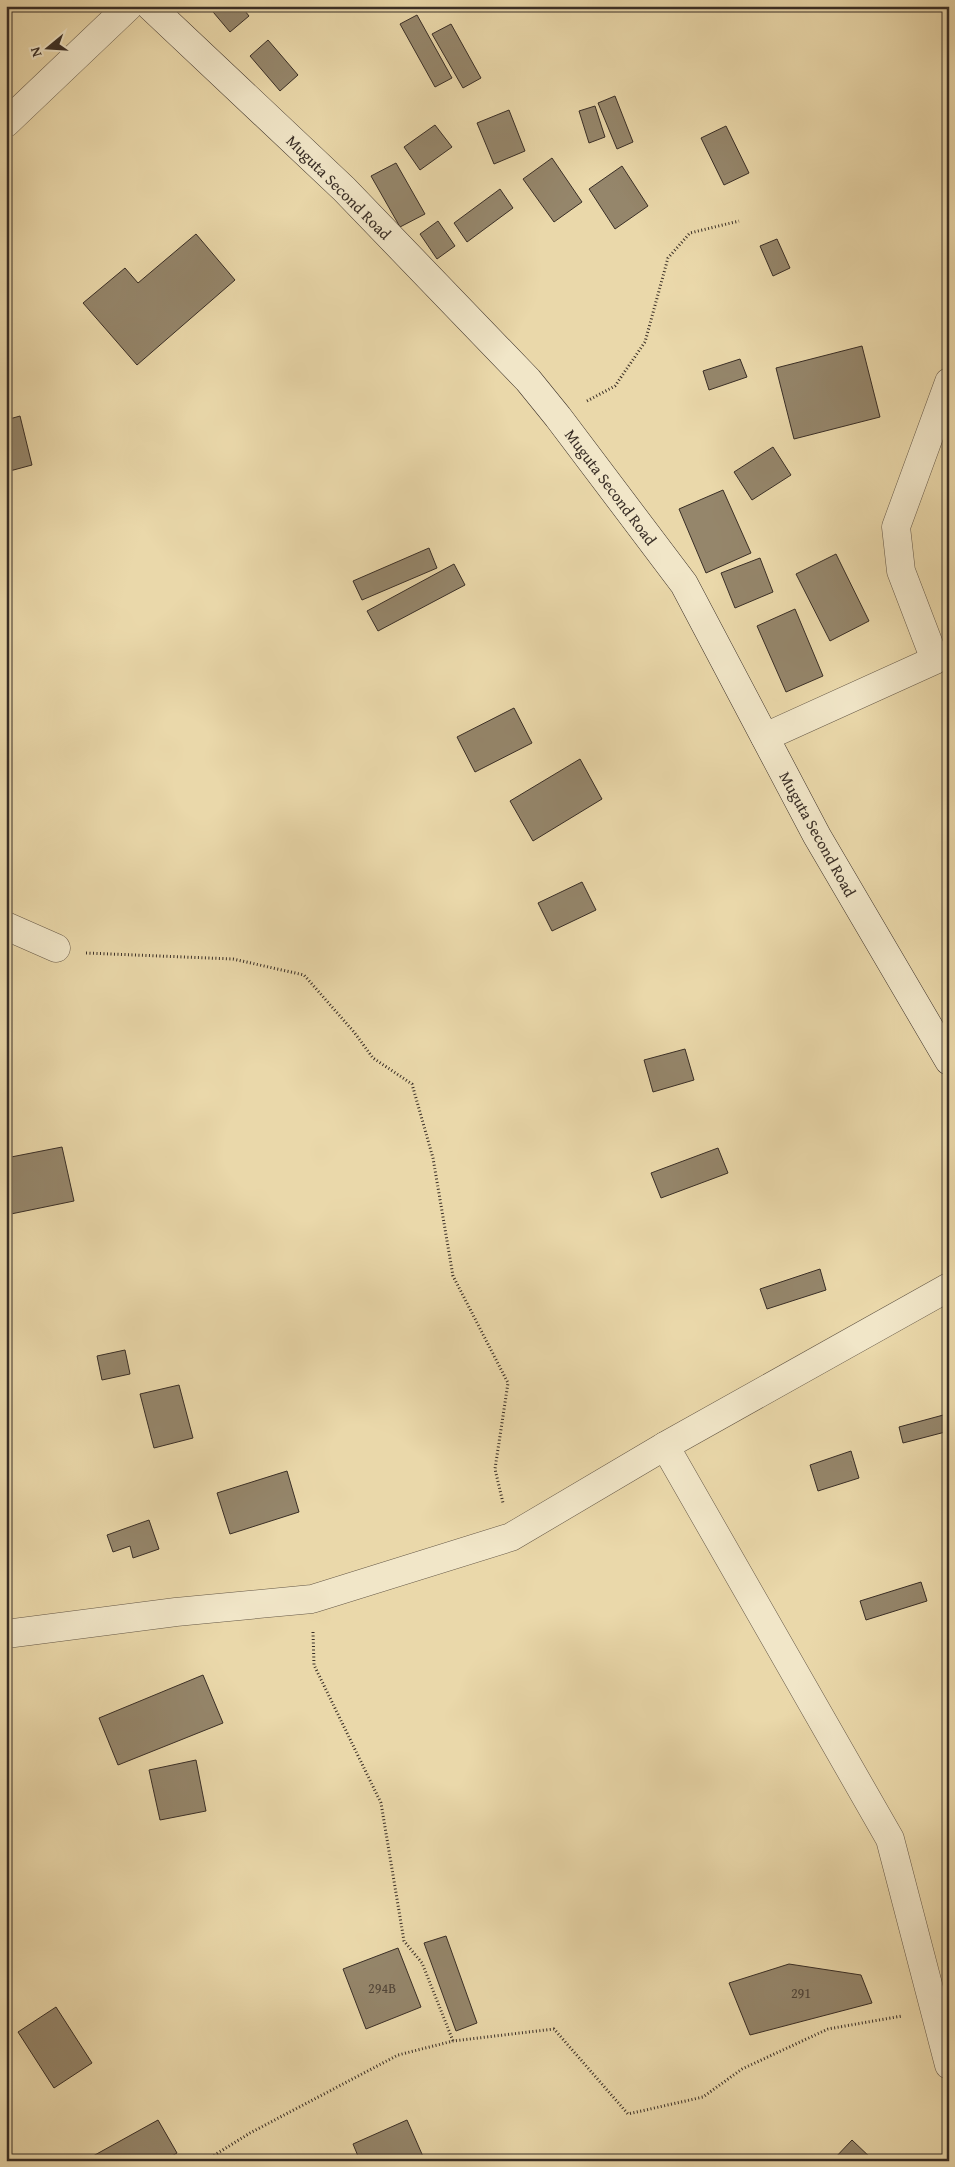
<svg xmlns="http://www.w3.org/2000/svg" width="955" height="2167" viewBox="0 0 955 2167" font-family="'Gentium Book Plus',serif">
<rect width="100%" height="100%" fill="#ead8aa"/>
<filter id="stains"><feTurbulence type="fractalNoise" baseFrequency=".004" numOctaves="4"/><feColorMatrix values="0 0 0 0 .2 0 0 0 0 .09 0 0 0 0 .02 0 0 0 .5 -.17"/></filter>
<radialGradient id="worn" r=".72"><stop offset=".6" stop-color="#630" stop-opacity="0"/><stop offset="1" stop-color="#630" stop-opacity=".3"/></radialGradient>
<g fill="#95866b" stroke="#392e26">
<path d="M208,6H241L249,16L230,32Z"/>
<path d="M417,15L452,78L435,87L400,24Z"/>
<path d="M451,24L481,78L463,88L432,34Z"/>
<path d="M268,40L298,75L280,91L250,56Z"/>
<path d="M615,96L633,142L617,149L598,103Z"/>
<path d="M595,106L605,137L589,143L579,111Z"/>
<path d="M509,110L525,151L494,164L477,123Z"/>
<path d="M435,125L452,147L420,170L404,147Z"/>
<path d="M726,126L749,173L724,185L701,138Z"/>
<path d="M552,158L582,202L554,222L523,179Z"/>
<path d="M396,163L425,214L400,227L371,176Z"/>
<path d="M622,166L648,206L615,229L589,189Z"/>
<path d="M500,189L513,208L467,242L454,223Z"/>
<path d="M438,221L455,246L437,259L420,234Z"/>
<path d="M196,234L235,280L137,365L83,303L125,268L138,283Z"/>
<path d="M777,239L790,268L773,276L760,246Z"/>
<path d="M862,346L880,417L794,439L776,368Z"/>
<path d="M740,359L747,377L709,390L703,371Z"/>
<path d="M20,416L32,465L6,472V420Z"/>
<path d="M773,447L791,475L752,500L734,472Z"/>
<path d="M723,490L751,553L706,573L679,509Z"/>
<path d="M429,548L437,568L362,600L353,581Z"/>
<path d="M836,554L869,621L830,641L796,574Z"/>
<path d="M760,558L773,592L735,608L721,573Z"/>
<path d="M454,564L465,585L378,631L367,611Z"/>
<path d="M795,609L823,676L786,692L757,626Z"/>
<path d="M514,708L532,743L475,772L457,737Z"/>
<path d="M580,759L602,799L533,841L510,801Z"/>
<path d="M582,882L596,910L552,931L538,903Z"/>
<path d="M685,1049L694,1080L653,1092L644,1060Z"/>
<path d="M62,1147L74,1201L6,1215V1158Z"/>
<path d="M718,1148L728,1173L661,1198L651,1173Z"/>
<path d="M820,1269L826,1290L767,1309L760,1289Z"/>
<path d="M125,1350L130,1374L102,1380L97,1356Z"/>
<path d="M179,1385L193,1438L154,1448L140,1394Z"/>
<path d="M947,1414L949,1431L903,1443L899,1427Z"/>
<path d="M851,1451L859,1478L818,1491L810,1465Z"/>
<path d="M287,1471L299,1512L230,1534L217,1493Z"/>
<path d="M149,1520L159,1549L133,1558L130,1546L113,1552L107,1535Z"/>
<path d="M921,1582L927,1601L866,1620L860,1601Z"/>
<path d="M203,1675L223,1723L118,1765L99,1718Z"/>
<path d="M196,1760L206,1811L160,1820L149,1770Z"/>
<path d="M446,1936L477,2023L456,2031L424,1943Z"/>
<path d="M398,1948L421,2007L366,2029L343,1969Z"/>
<path d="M789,1964L861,1975L872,2003L750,2035L729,1983Z"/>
<path d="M56,2007L92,2063L54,2088L18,2032Z"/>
<path d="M158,2120L177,2153L163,2161H84Z"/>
<path d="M407,2120L425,2161H360L353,2144Z"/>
<path d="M852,2140L874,2161H832Z"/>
</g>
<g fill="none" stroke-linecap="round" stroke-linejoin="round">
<g stroke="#655847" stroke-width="29">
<g id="street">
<path d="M6,123L129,6"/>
<path d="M765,737L935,660L901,571L896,527L949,382"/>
<path d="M6,926L56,948"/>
<path d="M665,1446L890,1839L949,2065"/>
<path d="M6,1634L176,1612L312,1599L511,1537L665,1446L949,1287"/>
</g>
</g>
<g stroke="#392e26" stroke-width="29">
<path id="secondary" d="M150,6L344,189L528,380L558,417L684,584L817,836L949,1061"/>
</g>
<g stroke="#392e26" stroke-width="3" stroke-dasharray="1 2.5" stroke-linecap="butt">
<path d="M587,401L615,386L645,342L668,258L690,233L739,221"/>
<path d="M86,953L233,959L304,975L354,1032L373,1058L412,1084L433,1158L453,1276L508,1383L495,1469L503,1503"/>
<path d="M313,1632L314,1665L381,1803L404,1941L422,1963L453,2041"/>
<path d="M205,2161L250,2133L398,2055L453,2041L554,2029L628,2114L703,2097L742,2069L828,2029L902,2016"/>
</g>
<use href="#street" stroke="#f1e6c8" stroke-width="28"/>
<use href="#secondary" stroke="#f1e6c8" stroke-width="28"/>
</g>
<g text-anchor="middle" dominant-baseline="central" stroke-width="4.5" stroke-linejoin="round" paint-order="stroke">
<g font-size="14" fill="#504437">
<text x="382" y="1988">294B</text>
<text x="801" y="1993">291</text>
</g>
<g font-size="16" fill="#392e26" stroke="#f1e6c8">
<text transform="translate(339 187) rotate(45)">Muguta Second Road</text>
<text transform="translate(611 487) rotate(53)">Muguta Second Road</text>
<text transform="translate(818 834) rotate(61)">Muguta Second Road</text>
</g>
</g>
<rect width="955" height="2167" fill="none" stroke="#ead8aa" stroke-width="25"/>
<rect x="8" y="8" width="940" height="2152" fill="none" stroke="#392e26" stroke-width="2.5"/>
<rect x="12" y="12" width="930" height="2142" fill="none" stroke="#392e26"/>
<g transform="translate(48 48) rotate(252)" stroke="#f1e6c8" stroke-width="4" paint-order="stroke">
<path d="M0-4L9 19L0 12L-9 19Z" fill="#392e26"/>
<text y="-8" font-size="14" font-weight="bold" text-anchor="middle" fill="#392e26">N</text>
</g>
<rect width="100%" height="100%" filter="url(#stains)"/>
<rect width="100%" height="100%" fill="url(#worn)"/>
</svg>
